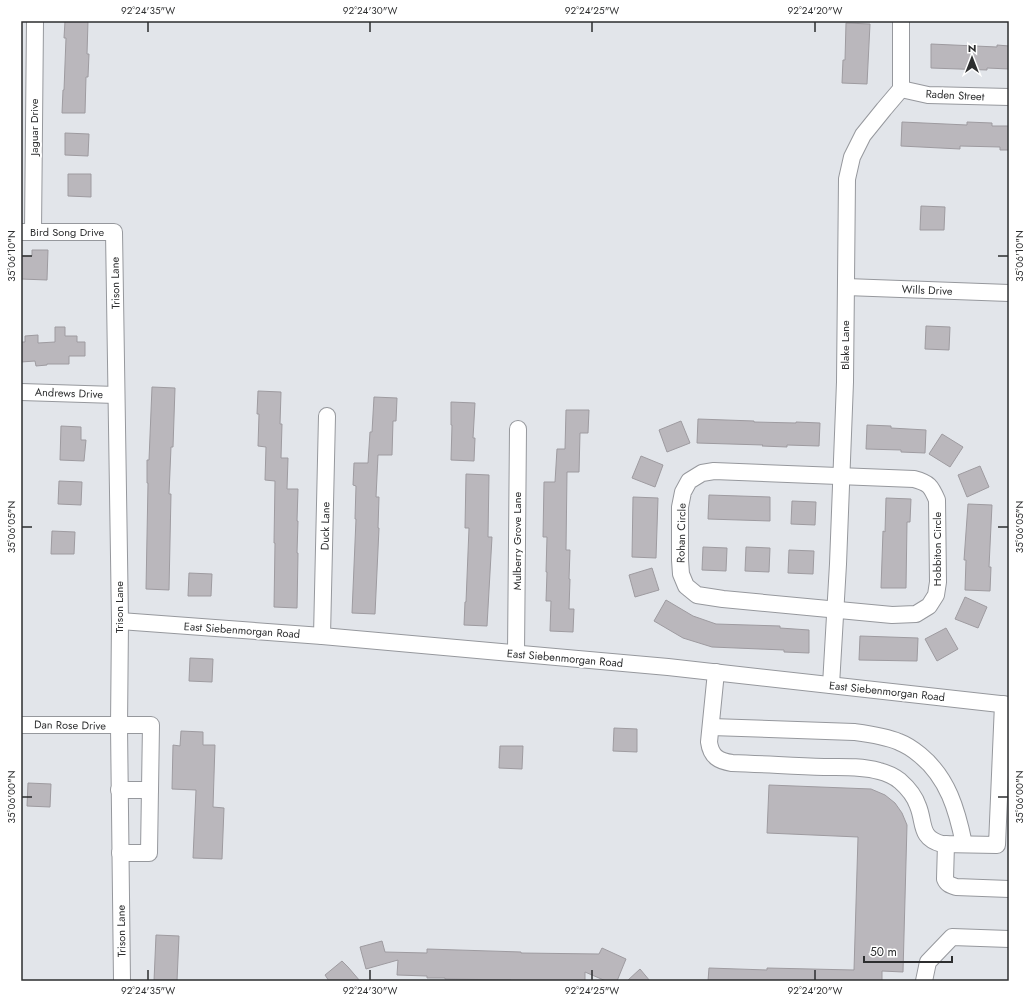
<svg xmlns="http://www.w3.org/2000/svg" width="1030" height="1002" viewBox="0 0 1030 1002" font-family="Jost,sans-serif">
<rect width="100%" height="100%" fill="#e2e5ea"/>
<g fill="#bab7bc" stroke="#9e9ba0">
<path d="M65,21H88L87,54H89L88,77H86L85,113H62L63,90H64L66,38H64Z"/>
<path d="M846,23L870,24L867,84L842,83L843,60H845Z"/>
<path d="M931,44L997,47V45L1009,46V69L987,68V70L931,68Z"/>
<path d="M902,122L967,125V122L992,123V126H1009V150H1000V147L960,146V149L901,146Z"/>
<path d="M65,133L89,134L88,156L65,155Z"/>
<path d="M68,174H91V197L68,196Z"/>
<path d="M921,206L945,207L944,230H920Z"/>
<path d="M32,250H48L47,280L21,279V256H32Z"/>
<path d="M926,326L950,327L949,350L925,349Z"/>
<path d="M55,327H65V336H77V342H85V356H69V364H47V365L36,366L35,361L21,362V342H25V336L38,335V343L55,342Z"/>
<path d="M152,387L175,388L173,447H171L169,494H171L169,590L146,589L148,483H147V460H149Z"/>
<path d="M258,391L281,392L280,424H282L281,458H288L287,489H298L297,521H298L297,553H298L297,608L274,607L275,543H274L275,481L265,480L266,447L258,446L259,414H257Z"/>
<path d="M374,397L397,398L396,421H393L392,455H378L376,497H379L378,528H379L375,614L352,613L356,519H355L356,486L353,485L354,463H368L370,432H372Z"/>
<path d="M451,402L475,403L473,438H475L474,461L451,460L452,425H451Z"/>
<path d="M566,410H589L588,433H580L579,472H567L566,550H570L569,579H570L569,609H574L573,632L550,631L551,601H546L547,572H546L547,537H543L544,482H555L557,449H565Z"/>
<path d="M698,419L754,421V422L796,423V422L820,423L819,446L787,445V447L762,446L763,445L697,443Z"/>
<path d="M681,421L690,443L667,452L659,430Z"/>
<path d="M867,425L891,426V428L926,430L925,453L901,452V450L866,449Z"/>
<path d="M61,426L81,427V440H86L84,461L60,460Z"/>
<path d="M942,434L963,447L950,467L929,454Z"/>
<path d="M641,456L663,465L655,487L632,478Z"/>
<path d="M980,466L989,487L967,497L958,475Z"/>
<path d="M466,474L489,475L488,537H492L487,626L464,625L465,602H466L469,528H465Z"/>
<path d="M59,481L82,482L81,505L58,504Z"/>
<path d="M709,495L770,497V521L708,519Z"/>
<path d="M633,497L658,498L656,558L632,557Z"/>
<path d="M886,498L911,499L910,522H907L906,588H881L883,531L885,532Z"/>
<path d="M792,501L816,502L815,525L791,524Z"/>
<path d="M968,504L992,505L989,567H991L990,591L965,590L966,560H964Z"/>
<path d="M52,531L75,532L74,554H51Z"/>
<path d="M703,547L727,548L726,571L702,570Z"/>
<path d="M746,547L770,548L769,572L745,571Z"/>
<path d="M789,550L814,551L813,574L788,573Z"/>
<path d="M652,568L659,590L635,597L629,575Z"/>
<path d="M189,573L212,574L211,596H188Z"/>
<path d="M965,597L987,607L978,628L955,619Z"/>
<path d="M666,600L693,616L716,624L780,626V628L809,630V653L784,652V650L712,647L683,638L654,621Z"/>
<path d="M946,628L958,649L937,661L925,639Z"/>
<path d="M860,636L918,638L917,661L859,660Z"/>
<path d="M190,658L213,659L212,682L189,681Z"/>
<path d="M614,728L637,729V752L613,751Z"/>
<path d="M181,731L203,732V745H215L213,807L224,808L222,859L193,858L196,790L172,789L173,745L180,746Z"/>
<path d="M500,746H523L522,769L499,768Z"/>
<path d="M28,783L51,784L50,807L27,806Z"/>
<path d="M769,785L871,789L885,795L895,803L902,813L907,825L903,972L882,971V981H708L709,968L767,970V968L854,970L858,837L767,833Z"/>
<path d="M156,935L179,936L177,981H154Z"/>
<path d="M382,941L385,952L427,953V949L521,952V953L599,954L602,948L626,959L617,981H606L585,972V981H511V980L445,979V978H427V976L397,975L398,960L366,969L360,947Z"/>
<path d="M342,961L348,967L360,981H329L325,975Z"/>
<path d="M640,969L650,981H627Z"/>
</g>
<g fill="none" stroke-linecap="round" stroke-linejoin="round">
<g stroke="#96989d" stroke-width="18">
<g id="minor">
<path d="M901,89L928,95L1009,97"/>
<path d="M21,232H114L120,621L119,726L122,981"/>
<path d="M33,232L35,21"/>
<path d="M846,287L1009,293"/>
<path d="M21,392L116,395"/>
<path d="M714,471L914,479C929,483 931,486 937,500L938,582L936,595L929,606L916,614L892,615L723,599L697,595L686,586L681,574L680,560V507L683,492L689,481L702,473Z"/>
<path d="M120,621L322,636L668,667L1009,705"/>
<path d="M322,636L327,416"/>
<path d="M516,653L518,429"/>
<path d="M716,672L709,742C711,757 719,761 732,763C763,764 793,766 824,767C842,767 861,766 879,771C887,773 894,776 900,781C908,788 915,797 918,806C925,823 919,838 942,844L997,845L1003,704"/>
<path d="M831,685L838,564L845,382L847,179L852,157L863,135L884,109L901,89V21"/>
<path d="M21,725H151L149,853H120"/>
<path d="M711,727L854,732C869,734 885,736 899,742C907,745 914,750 920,755C948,778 957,810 964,844"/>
<path d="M119,790H150"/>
<path d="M946,844L945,879C947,884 950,885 956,887L1009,889"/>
<path d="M924,981L928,962L952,937L1009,939"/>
</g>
</g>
<use href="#minor" stroke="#fff" stroke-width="16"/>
</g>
<path fill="none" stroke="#2d2e2f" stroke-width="1.5" d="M148,22V32M370,22V32M592,22V32M815,22V32M22,256H32M998,256H1008M22,527H32M998,527H1008M22,797H32M998,797H1008M148,970V980M370,970V980M592,970V980M815,970V980"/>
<g text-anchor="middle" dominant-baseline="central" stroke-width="4" stroke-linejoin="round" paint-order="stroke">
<g font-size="11" fill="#2d2e2f" stroke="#fff">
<text transform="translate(955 95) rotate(3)">Raden Street</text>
<text transform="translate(34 127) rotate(-90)">Jaguar Drive</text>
<text x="67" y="232">Bird Song Drive</text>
<text transform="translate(115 283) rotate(-91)">Trison Lane</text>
<text transform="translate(927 290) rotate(2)">Wills Drive</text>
<text transform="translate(845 345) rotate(-90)">Blake Lane</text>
<text transform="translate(69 393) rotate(2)">Andrews Drive</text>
<text transform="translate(325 526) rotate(-89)">Duck Lane</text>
<text transform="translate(681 533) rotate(-89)">Rohan Circle</text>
<text transform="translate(517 541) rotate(-90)">Mulberry Grove Lane</text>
<text transform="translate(937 549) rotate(-90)">Hobbiton Circle</text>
<text transform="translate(119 607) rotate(-90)">Trison Lane</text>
<text transform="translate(242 630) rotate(4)">East Siebenmorgan Road</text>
<text transform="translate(565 658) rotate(5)">East Siebenmorgan Road</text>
<text transform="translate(887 691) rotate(6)">East Siebenmorgan Road</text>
<text transform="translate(70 725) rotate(1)">Dan Rose Drive</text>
<text transform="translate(121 931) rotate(-91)">Trison Lane</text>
</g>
</g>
<rect width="1030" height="1002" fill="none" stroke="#ffffff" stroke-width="44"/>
<g transform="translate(972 58)" stroke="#ffffff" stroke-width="3" paint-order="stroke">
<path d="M0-3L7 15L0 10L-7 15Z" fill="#2d2e2f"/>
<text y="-6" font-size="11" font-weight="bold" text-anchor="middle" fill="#2d2e2f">N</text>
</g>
<path d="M864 956v6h88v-6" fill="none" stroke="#2d2e2f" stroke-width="2"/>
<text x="870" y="956" font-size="12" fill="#2d2e2f" stroke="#ffffff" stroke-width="3" paint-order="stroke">50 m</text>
<rect x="22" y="22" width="986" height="958" fill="none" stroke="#2d2e2f" stroke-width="1.5"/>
<g font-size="10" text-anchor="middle" fill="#2d2e2f">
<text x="148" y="14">92°24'35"W</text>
<text x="370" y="14">92°24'30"W</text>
<text x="592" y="14">92°24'25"W</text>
<text x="815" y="14">92°24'20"W</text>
<text transform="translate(11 256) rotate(-90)" y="4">35°06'10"N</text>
<text transform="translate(1019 256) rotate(-90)" y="4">35°06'10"N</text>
<text transform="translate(11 527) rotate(-90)" y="4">35°06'05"N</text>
<text transform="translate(1019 527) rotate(-90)" y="4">35°06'05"N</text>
<text transform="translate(11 797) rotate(-90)" y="4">35°06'00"N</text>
<text transform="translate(1019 797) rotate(-90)" y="4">35°06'00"N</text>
<text x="148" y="994">92°24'35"W</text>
<text x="370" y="994">92°24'30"W</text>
<text x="592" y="994">92°24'25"W</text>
<text x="815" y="994">92°24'20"W</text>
</g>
</svg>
